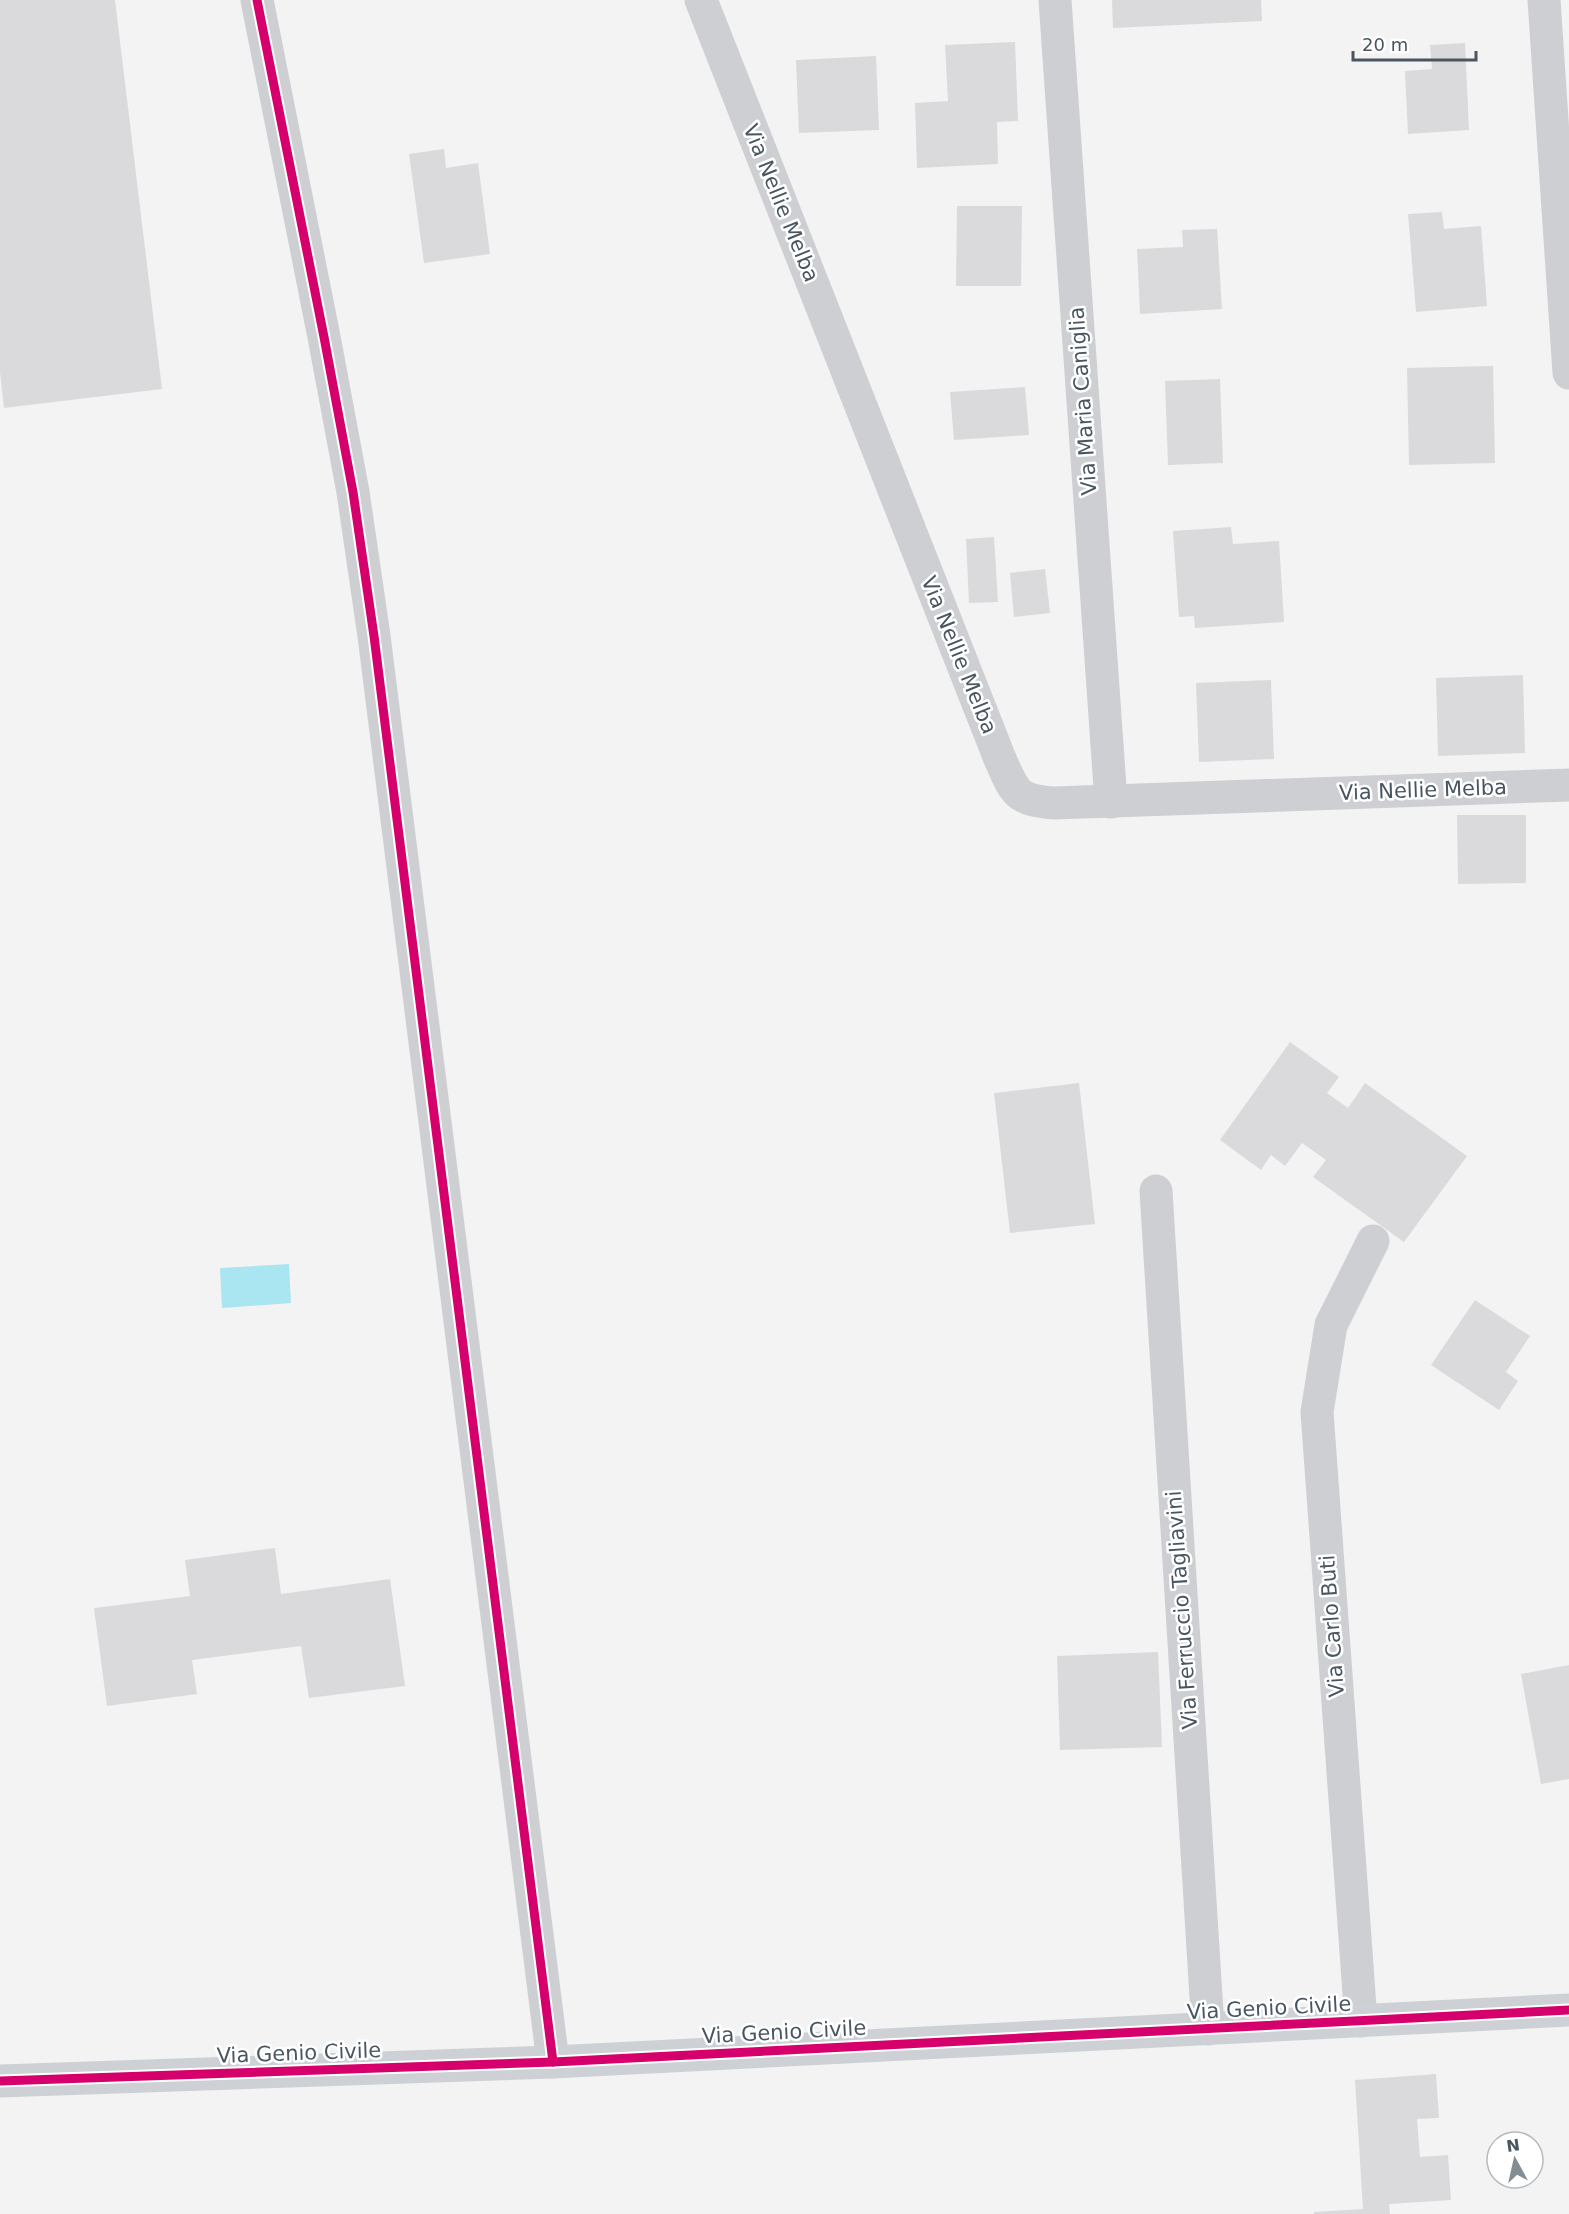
<svg xmlns="http://www.w3.org/2000/svg" width="1569" height="2214" viewBox="0 0 1569 2214" font-family="'DejaVu Sans',sans-serif">
<rect width="100%" height="100%" fill="#f4f3f3"/>
<path fill="#aae5f2" d="M289,1264L291,1303L222,1308L220,1268Z"/>
<g fill="#dadadc">
<path d="M0,0H115L162,389L4,408L0,372Z"/>
<path d="M1112,0H1261L1262,21L1113,28Z"/>
<path d="M1015,42L1018,121L997,122L998,164L917,168L915,103L948,101L945,45Z"/>
<path d="M1465,43L1469,130L1408,134L1405,71L1432,69L1430,45Z"/>
<path d="M876,56L879,130L799,133L796,60Z"/>
<path d="M444,149L446,168L478,163L490,254L424,263L409,154Z"/>
<path d="M957,206H1022L1021,286H956Z"/>
<path d="M1442,212L1444,229L1481,226L1487,306L1416,312L1408,214Z"/>
<path d="M1217,229L1222,309L1140,314L1137,249L1183,247L1182,230Z"/>
<path d="M1493,366L1495,463L1409,465L1407,368Z"/>
<path d="M1220,379L1223,463L1168,465L1165,381Z"/>
<path d="M1025,387L1029,435L954,440L950,392Z"/>
<path d="M1231,527L1233,544L1279,541L1284,622L1195,628L1194,616L1179,617L1173,531Z"/>
<path d="M994,537L998,602L969,603L966,539Z"/>
<path d="M1045,569L1050,613L1014,617L1010,573Z"/>
<path d="M1523,675L1525,753L1438,756L1436,678Z"/>
<path d="M1271,680L1274,759L1199,762L1196,683Z"/>
<path d="M1457,815H1526V883L1458,884Z"/>
<path d="M1290,1042L1339,1077L1327,1093L1348,1108L1365,1083L1467,1156L1404,1242L1313,1177L1326,1160L1302,1143L1285,1166L1271,1155L1261,1170L1220,1140Z"/>
<path d="M1079,1083L1095,1224L1010,1233L994,1093Z"/>
<path d="M1475,1300L1530,1336L1506,1372L1518,1381L1499,1410L1431,1365Z"/>
<path d="M275,1548L281,1594L390,1579L405,1686L309,1698L301,1646L192,1660L197,1694L107,1706L94,1608L190,1596L185,1560Z"/>
<path d="M1158,1652L1162,1747L1060,1750L1057,1656Z"/>
<path d="M1569,1665V1779L1541,1784L1521,1674Z"/>
<path d="M1436,2074L1439,2118L1417,2119L1420,2157L1448,2155L1451,2200L1389,2204L1390,2214H1314V2212L1363,2209L1355,2080Z"/>
</g>
<g fill="none" stroke-linecap="round" stroke-linejoin="round">
<g stroke="#cdcfd2" stroke-width="33">
<path d="M257,0L324,337L353,492L374,636L553,2062"/>
<path d="M701,0L1000,759C1015,793 1016,800 1054,803L1569,785"/>
<path d="M1055,0L1111,802"/>
<path d="M1544,0L1569,373"/>
<path d="M1156,1191L1208,2029"/>
<path d="M1361,2021L1317,1412L1331,1325L1373,1241"/>
</g>
<path stroke="#cdd0d4" stroke-width="33" d="M0,2081L553,2062L1569,2010"/>
<g stroke="#fff" stroke-width="13">
<g id="cycleway">
<path d="M257,0L324,337L353,492L374,636L553,2062"/>
<path d="M0,2081L553,2062L1569,2010"/>
</g>
</g>
<use href="#cycleway" stroke="#d6006c" stroke-width="9"/>
</g>
<g text-anchor="middle" dominant-baseline="central" stroke-width="5" stroke-linejoin="round" paint-order="stroke">
<g font-size="21" fill="#495661" stroke="#fff">
<text transform="translate(781 203) rotate(68)">Via Nellie Melba</text>
<text transform="translate(1083 401) rotate(-94)">Via Maria Caniglia</text>
<text transform="translate(959 655) rotate(68)">Via Nellie Melba</text>
<text transform="translate(1423 790) rotate(-2)">Via Nellie Melba</text>
<text transform="translate(1182 1610) rotate(-94)">Via Ferruccio Tagliavini</text>
<text transform="translate(1332 1626) rotate(-94)">Via Carlo Buti</text>
<text transform="translate(1269 2008) rotate(-3)">Via Genio Civile</text>
<text transform="translate(784 2032) rotate(-3)">Via Genio Civile</text>
<text transform="translate(299 2053) rotate(-2)">Via Genio Civile</text>
</g>
</g>
<g transform="translate(1515 2160) rotate(352)"><circle r="28" fill="#ffffff" stroke="#b6bbc0" stroke-width="1.5"/>
<path d="M0-4.5L10 22L0 15L-10 22Z" fill="#858d94"/>
<text y="-9" font-size="16" font-weight="bold" text-anchor="middle" fill="#495661">N</text>
</g>
<path d="M1353 51v9h123v-9" fill="none" stroke="#495661" stroke-width="3"/>
<text x="1362" y="51" font-size="18" fill="#495661" stroke="#ffffff" stroke-width="4.5" paint-order="stroke">20 m</text>
</svg>
